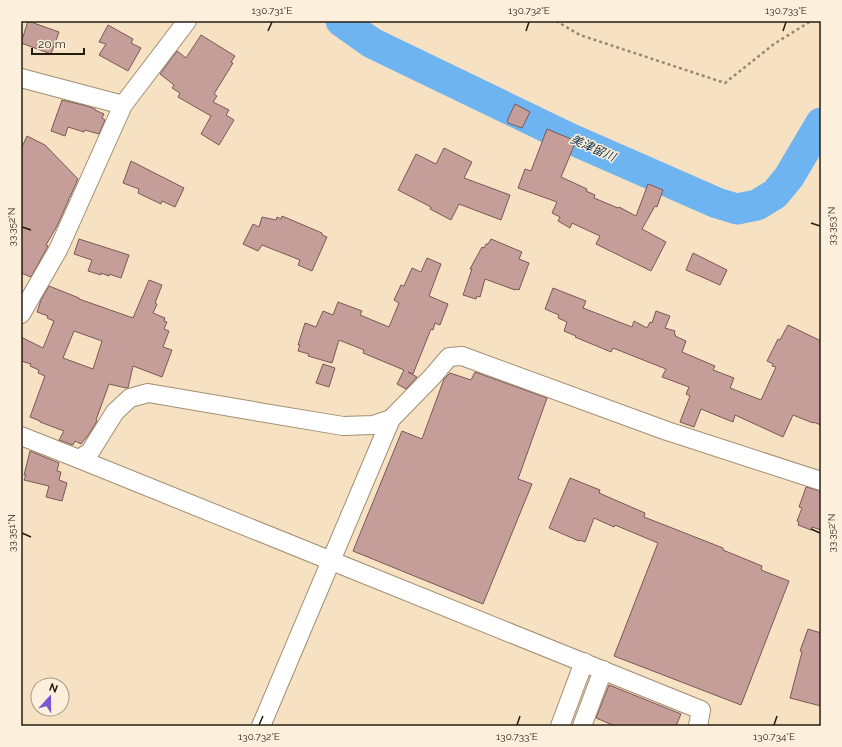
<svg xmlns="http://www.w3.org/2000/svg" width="842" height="747" viewBox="0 0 842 747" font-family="Raleway,'Noto Sans JP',sans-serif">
<rect width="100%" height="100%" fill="#f6e1c2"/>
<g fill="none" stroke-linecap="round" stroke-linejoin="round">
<path stroke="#6db4f1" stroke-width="31" d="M341,21L372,43L571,139L717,203L737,209L757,205L775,194L789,177L821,123"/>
</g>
<g fill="#c59e9a" stroke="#7b5855" fill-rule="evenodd">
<path d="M28,21L59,32L51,54L21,43Z"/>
<path d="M108,25L133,39L131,43L141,48L128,71L99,55L106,44L99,42Z"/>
<path d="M201,35L235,56L231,62L233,63L214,94L217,96L213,102L229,110L226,115L234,120L219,145L201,134L211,116L178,97L180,93L172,88L174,85L160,74L177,51L186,58Z"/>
<path d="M62,100L87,106L95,109V110L104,114L102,118L105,120L99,134L85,130L84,132L68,127L65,136L51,131Z"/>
<path d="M515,104L530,112L522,128L508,123V122L507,121Z"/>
<path d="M547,129L576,141L561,177L587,189L586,191L595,195L594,198L618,208L619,207L636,216L648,184L663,190L657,207L655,206L642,229L666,242L651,271L596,244L600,236L572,223L570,228L558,221L560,217L552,213L557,202L518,188L525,169L531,171Z"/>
<path d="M27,136L45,145L78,179L70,197L68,199H69L57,226L46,245L48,246L31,277L21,273V149Z"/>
<path d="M444,148L472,162L464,178L510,195L501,220L459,204L451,220L430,209L431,207L398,190L416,154L436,164Z"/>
<path d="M131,161L184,188L175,207L162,201L161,204L138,193L139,189L123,183Z"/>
<path d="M282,216L322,233V235L327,237L312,271L298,265L300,260L262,245L258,251L243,244L253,224L259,227L262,217L276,220L277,217L281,219Z"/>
<path d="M79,239L129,255L121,278L109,274V276L101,273V275L88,271L92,260L74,254Z"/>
<path d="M491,239L522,252L519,259L529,263L519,290L516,289L515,290L485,279L480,297L477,296L476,299L463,295L472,269H470L482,247L484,248L486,244H488Z"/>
<path d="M693,253L727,270L720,285L686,270Z"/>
<path d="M427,258L441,264L429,296L448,304L440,325L435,323L433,330L431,329L413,374L408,372L417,377L406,389L397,384L404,370L363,353L364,350L339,340L332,363L308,356L309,354L298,351L300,345H298L305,323L316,327L323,311L333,315L338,302L362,311L360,315L389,327L399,303L394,300L401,285L404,286L412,268L421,272Z"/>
<path d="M149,280L162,285L155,303L157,304L153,313L165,318L164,321L167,322L164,329L169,331L163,347L172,350L162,377L133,366L128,388H126L109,384L96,420L97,421L89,434L81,444L75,441L73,445L59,440L64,431L40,422V421L30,417L45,376L38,373L39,370L30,366L31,364L21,361V337L43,348L54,321L47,318L48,316L37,312L41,300L49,286L79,298V299L133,318ZM74,331L102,341L93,369L63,358Z"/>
<path d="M553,288L586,301L583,308L632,327L634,321L647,328L650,322L652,323L656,311L670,316L665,328L675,331L674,334L676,335L675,336L686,341L682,352L715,366L713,370L734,378L730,388L761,400L776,367L772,366L773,364L767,361L778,339L780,340L788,325L821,341V425L813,422V423L793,415L783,437L735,415L733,422L701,409L694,427L680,422L690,396L686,394L689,387L662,377L666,369L613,348L611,352L575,337L576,336L564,331L567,322L558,318L559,315L545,309Z"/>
<path d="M323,364L335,368L329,387L316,383Z"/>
<path d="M475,372L547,398L518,479L532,484L483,604L353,551L402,431L422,439L444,379L450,373L471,380Z"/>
<path d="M30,451L59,463L57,471L61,472L59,480L67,483L62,501L46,497L49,486L24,480L26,475H24Z"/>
<path d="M570,478L600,490L599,493L645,513L644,517L723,548V550L762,566L761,570L789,581L741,705L614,656L658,543L615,525L614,527L594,518L585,542L580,540L579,541L549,528Z"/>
<path d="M806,487L821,491V530L812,527L811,530L798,525L799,522L797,521L802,508L799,507Z"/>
<path d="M808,629L821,633V706L790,698L802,652L800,651Z"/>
<path d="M609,685L681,714L676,726H615L596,718Z"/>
</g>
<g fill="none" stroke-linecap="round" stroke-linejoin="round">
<g stroke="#a18e71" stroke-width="20">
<g id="minor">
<path d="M21,78L123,105"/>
<path d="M21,314L58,250L123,105L187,21"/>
<path d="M21,436L79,459L90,452L115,412L130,398L148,393L265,413L343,426L373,425L391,419"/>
<path d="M79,459L701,710L698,726"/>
<path d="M261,726L391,419L432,377L449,357L462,356L667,431L821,481"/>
<path d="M560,726L584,662"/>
<path d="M582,726L603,670"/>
</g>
</g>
<path stroke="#978972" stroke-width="2.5" stroke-dasharray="3 3" stroke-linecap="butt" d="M556,21L580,35L725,83L774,44L811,21"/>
<use href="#minor" stroke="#fff" stroke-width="18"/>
</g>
<path fill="none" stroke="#231c10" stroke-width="1.5" d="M268,31L272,22M526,31L529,22M783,31L786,22M811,223L820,226M22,227L31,230M811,529L820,533M22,533L31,537M259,725L263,716M517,725L520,716M774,725L777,716"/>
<g text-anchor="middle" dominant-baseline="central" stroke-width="3" stroke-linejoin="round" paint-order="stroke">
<g font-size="12" font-style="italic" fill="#13324b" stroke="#fcf0dd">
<text transform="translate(593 148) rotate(24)">美津留川</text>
</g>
</g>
<rect width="842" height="747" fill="none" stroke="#fcf0dd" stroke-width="44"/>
<g transform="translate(50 697) rotate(21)"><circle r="19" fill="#fcf0dd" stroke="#a59b8b"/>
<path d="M0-3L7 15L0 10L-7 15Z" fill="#7759d3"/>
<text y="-6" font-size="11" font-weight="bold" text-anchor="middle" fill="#231c10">N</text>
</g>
<path d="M32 48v6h52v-6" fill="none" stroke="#231c10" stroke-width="2"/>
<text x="38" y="48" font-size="12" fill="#231c10" stroke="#fcf0dd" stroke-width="3" paint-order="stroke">20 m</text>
<rect x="22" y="22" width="798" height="703" fill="none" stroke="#231c10" stroke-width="1.5"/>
<g font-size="10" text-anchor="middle" fill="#231c10">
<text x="272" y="14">130.731°E</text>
<text x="529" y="14">130.732°E</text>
<text x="786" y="14">130.733°E</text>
<text transform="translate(831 226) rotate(-90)" y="4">33.353°N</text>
<text transform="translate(11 227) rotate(-90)" y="4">33.352°N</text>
<text transform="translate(831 533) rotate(-90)" y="4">33.352°N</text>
<text transform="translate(11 533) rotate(-90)" y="4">33.351°N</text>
<text x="259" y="740">130.732°E</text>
<text x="517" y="740">130.733°E</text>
<text x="774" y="740">130.734°E</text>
</g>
</svg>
